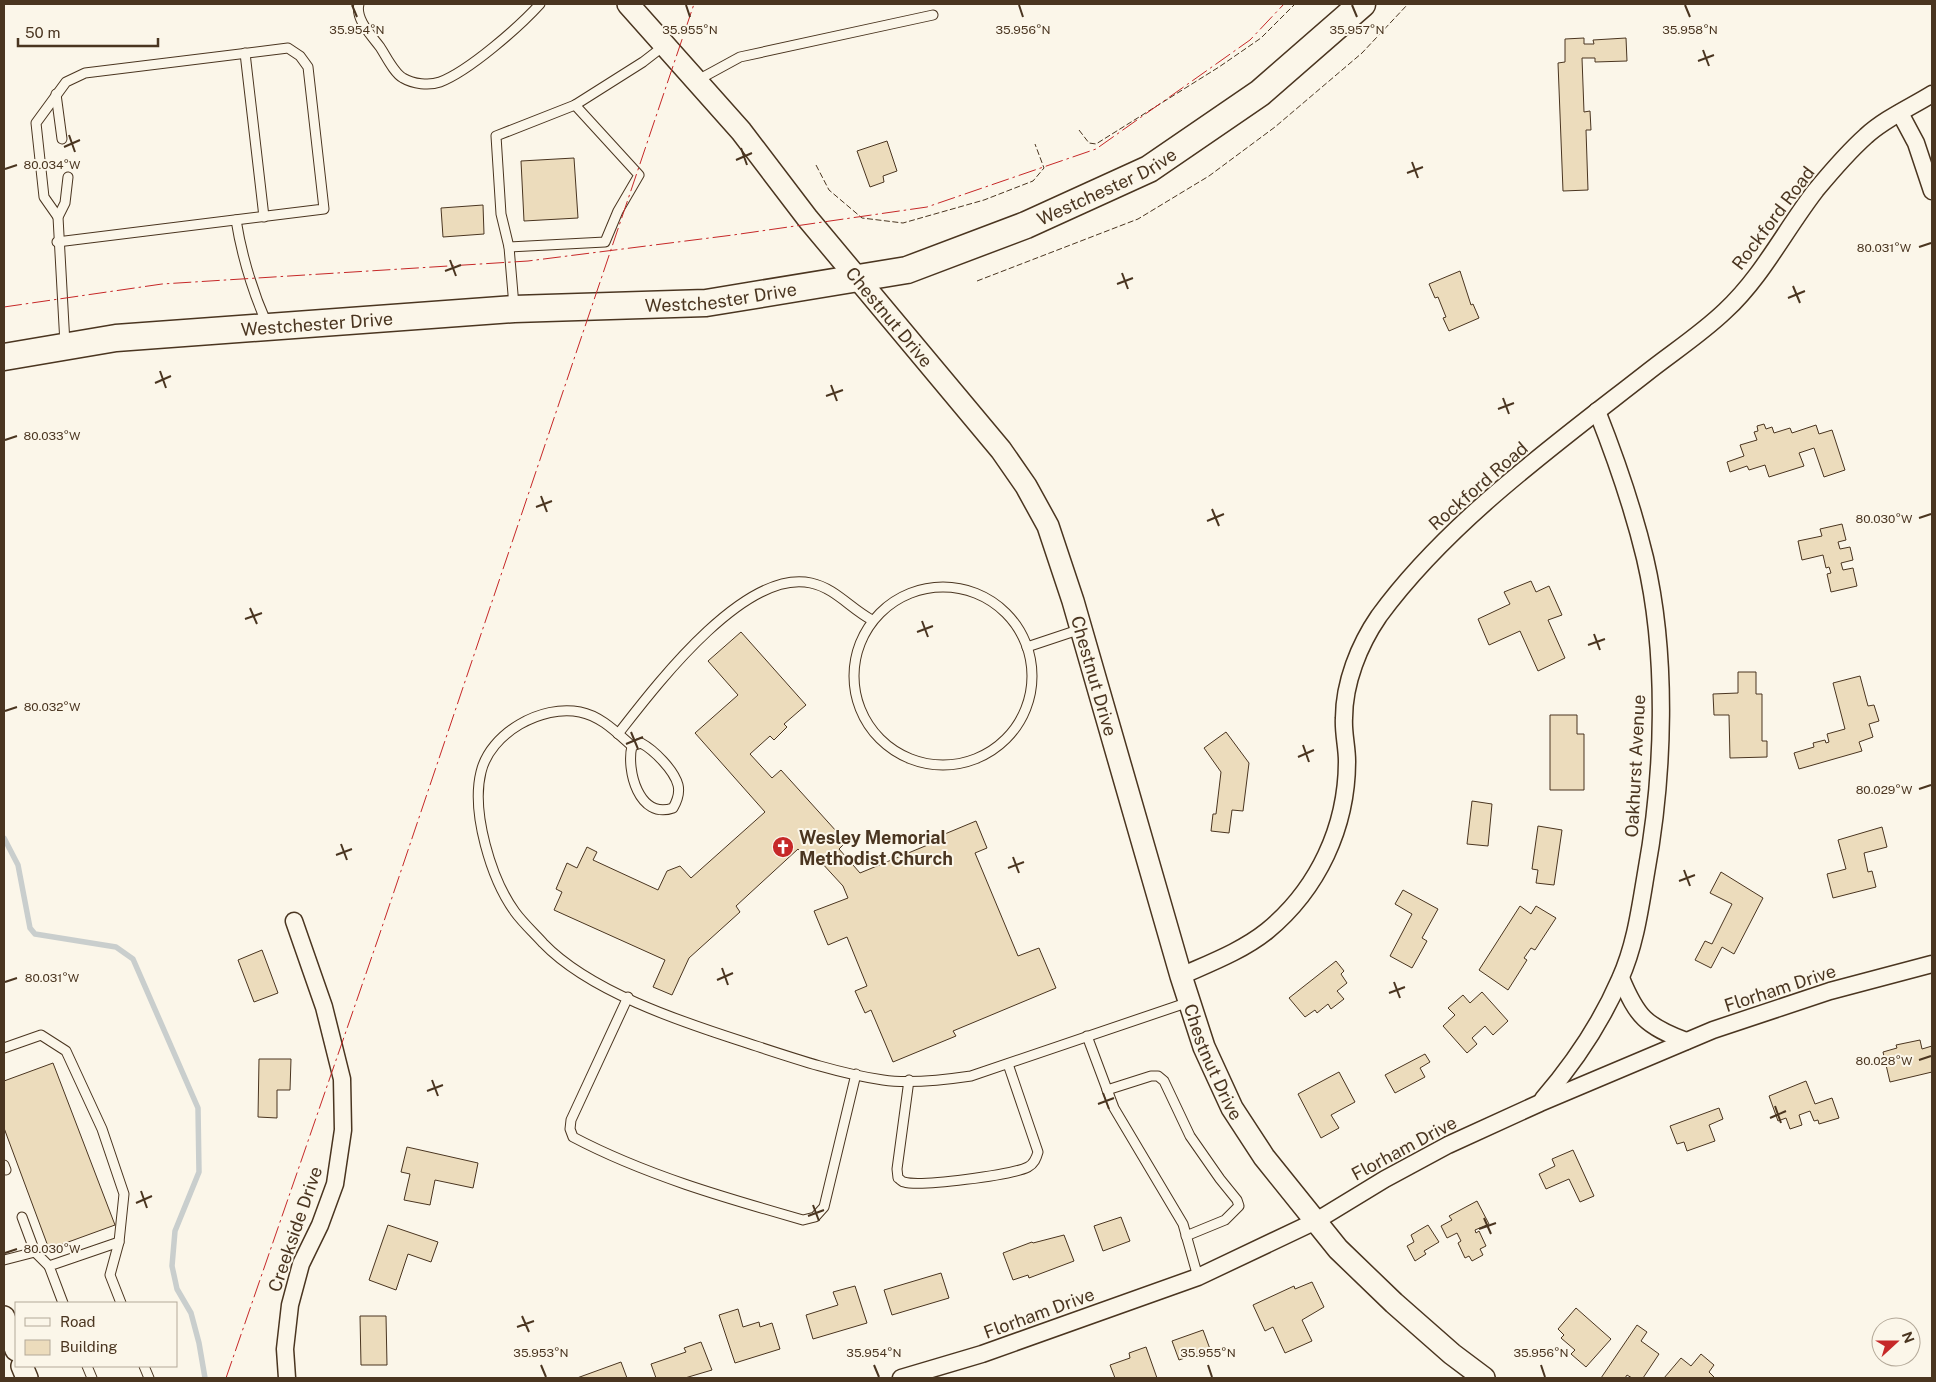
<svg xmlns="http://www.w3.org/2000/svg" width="1936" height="1382" viewBox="0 0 1936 1382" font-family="'Public Sans',sans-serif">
<rect width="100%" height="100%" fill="#fbf6e9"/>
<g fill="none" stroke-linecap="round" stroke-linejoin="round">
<path stroke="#c9cecd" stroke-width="5.5" d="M4,838L18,865L30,928L35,934L116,947L133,959L198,1108L199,1172L175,1231L172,1266L177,1289L191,1313L199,1343L205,1378"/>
</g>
<g fill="#ecdcbc" stroke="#4a3520">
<path d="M1584,38V44H1594L1593,40L1626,38L1627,61L1595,62V58H1582L1584,112L1590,111L1591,130H1586L1588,190L1563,191L1558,63L1565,62V39Z"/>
<path d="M887,141L897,171L883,176L884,182L870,187L857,151Z"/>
<path d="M574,158L578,218L524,221L521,161Z"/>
<path d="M483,205L484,234L443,237L441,208Z"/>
<path d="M1460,271L1471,305L1473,304L1479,318L1449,331L1443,318L1446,317L1438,297L1435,298L1429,284Z"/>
<path d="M1764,424L1766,429L1772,427L1774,433L1790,428L1792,433L1816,425L1819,434L1832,430L1845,470L1824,477L1814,448L1799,453L1804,466L1769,477L1765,465L1749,470L1747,466L1730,472L1727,462L1744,456L1740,445L1757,440L1754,432L1758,431L1757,426Z"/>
<path d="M1842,524L1846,540L1838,542L1840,549L1850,547L1853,560L1841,563L1843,570L1853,568L1857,586L1831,592L1827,574L1831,573L1829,567L1826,568L1823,555L1802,560L1798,541L1822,536L1820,529Z"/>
<path d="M1531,581L1536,592L1549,586L1562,615L1548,620L1565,658L1538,671L1520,631L1489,645L1478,619L1510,604L1504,592Z"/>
<path d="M741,632L806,705L784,724L787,727L774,740L770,736L750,754L772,778L781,770L846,842L839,849L860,873L930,844L928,841L976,821L987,848L975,853L1018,956L1039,948L1056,988L953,1031L956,1036L893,1062L871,1010L865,1013L855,991L867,986L847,937L828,945L814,911L848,898L843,886L820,861L814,866L798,849L736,906L740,912L689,958L672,995L653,987L665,960L554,910L562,892L556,889L567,863L577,868L587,847L597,852L593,860L658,890L667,871L680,866L691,878L765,812L695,733L738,695L708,661Z"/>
<path d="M1738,672H1756V694H1762V741H1767V757L1730,758L1729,715H1714L1713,694L1738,693Z"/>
<path d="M1860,676L1868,706L1874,705L1879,721L1869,724L1873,737L1859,742L1862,751L1799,769L1794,753L1814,747L1813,743L1825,740L1826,743L1829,742L1827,734L1845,729L1833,683Z"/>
<path d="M1550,715H1577V734H1584V790H1550Z"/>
<path d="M1226,732L1249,763L1243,811L1232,810L1229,833L1211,831L1213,814H1216L1221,772L1204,748Z"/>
<path d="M1472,801L1492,804L1488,846L1467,844Z"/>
<path d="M1538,826L1562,830L1554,885L1536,883L1538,870L1532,869Z"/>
<path d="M1882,827L1887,847L1864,853L1868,872L1872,871L1876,887L1833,898L1827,874L1846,869L1838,840Z"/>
<path d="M1721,872L1763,898L1734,954L1722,947L1711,968L1695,960L1705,941L1712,944L1732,904L1710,893Z"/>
<path d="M1403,890L1438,909L1422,938L1427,941L1412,968L1390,956L1412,914L1395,904Z"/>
<path d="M1520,906L1531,914L1536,906L1556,918L1535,950L1531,948L1524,958L1527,960L1508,990L1479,970Z"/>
<path d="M262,950L278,993L254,1002L238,960Z"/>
<path d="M1336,961L1344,971L1341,974L1347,983L1337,991L1344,999L1331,1009L1328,1004L1317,1013L1315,1010L1305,1017L1289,998Z"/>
<path d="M1482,992L1508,1021L1493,1035L1485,1026L1472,1038L1477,1044L1467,1053L1443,1026L1455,1015L1448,1008L1463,995L1470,1003Z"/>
<path d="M1920,1040L1922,1049L1932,1046V1072L1890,1082L1883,1052L1897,1048L1896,1045Z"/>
<path d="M1425,1054L1430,1062L1420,1068L1425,1077L1395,1093L1385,1075Z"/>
<path d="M259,1059H291L290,1090H277V1118L258,1117Z"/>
<path d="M53,1063L115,1225L49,1249L4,1128V1081Z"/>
<path d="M1339,1072L1355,1102L1331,1115L1339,1128L1321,1138L1298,1094Z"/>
<path d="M1806,1081L1815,1104L1832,1098L1839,1118L1819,1124L1818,1120L1814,1121L1810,1111L1799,1115L1802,1125L1790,1129L1786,1118L1778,1121L1769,1096Z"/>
<path d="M1719,1108L1723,1119L1709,1125L1715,1141L1687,1151L1684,1142L1677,1144L1670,1126Z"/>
<path d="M407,1147L478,1163L473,1188L435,1180L430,1205L404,1200L410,1174L401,1172Z"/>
<path d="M1573,1150L1594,1196L1580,1202L1569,1179L1546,1189L1539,1174L1555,1166L1552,1159Z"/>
<path d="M1477,1201L1489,1224L1475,1230L1476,1233L1479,1231L1486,1246L1480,1249L1483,1255L1472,1261L1469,1256L1465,1258L1458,1243L1461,1241L1457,1233L1447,1238L1441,1226L1452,1220L1449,1216Z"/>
<path d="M1121,1217L1130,1241L1103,1251L1094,1226Z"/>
<path d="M388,1225L438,1242L431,1262L408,1254L396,1290L369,1280Z"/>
<path d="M1428,1225L1439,1242L1424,1251L1426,1254L1415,1261L1407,1246L1414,1242L1411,1235Z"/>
<path d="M1064,1235L1074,1261L1029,1278L1028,1275L1013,1280L1003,1253L1032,1242L1033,1243Z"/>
<path d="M941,1273L949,1298L892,1315L884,1290Z"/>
<path d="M1312,1282L1324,1307L1302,1320L1312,1341L1285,1353L1273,1327L1265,1331L1253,1305L1294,1286L1295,1289Z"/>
<path d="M855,1286L867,1323L813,1339L806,1315L838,1305L833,1292Z"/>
<path d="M1576,1308L1611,1339L1586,1367L1571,1354L1575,1350L1561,1338L1564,1335L1558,1329Z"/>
<path d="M738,1309L743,1327L759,1322L760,1327L772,1323L780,1349L735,1363L719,1315Z"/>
<path d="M360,1316H386L387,1365H361Z"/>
<path d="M1637,1325L1647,1332L1641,1341L1659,1354L1643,1378H1632L1627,1375L1625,1378H1601Z"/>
<path d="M1203,1330L1210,1349L1179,1360L1172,1341Z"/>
<path d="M701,1342L712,1370L685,1378H656L651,1364L686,1352L684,1348Z"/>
<path d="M1146,1347L1157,1378H1115L1110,1365L1130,1358L1129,1353Z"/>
<path d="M1701,1354L1714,1365L1709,1372L1715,1378H1664L1681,1358L1691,1366Z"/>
<path d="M621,1362L627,1378H577Z"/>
</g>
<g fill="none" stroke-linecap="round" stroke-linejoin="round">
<g stroke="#4a3520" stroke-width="11">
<g id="service">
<path d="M359,4C355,19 371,35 380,47C386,56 394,73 403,78C413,84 429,86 440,82C469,71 519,27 540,4"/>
<path d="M245,53L264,217"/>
<path d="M696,81L740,57L933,15"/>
<path d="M56,94L62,139"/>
<path d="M236,220C242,257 252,290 267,324"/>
<path d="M57,242L324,209L308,67L300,56L288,48L85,73L66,82L36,123L44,197L58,217"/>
<path d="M509,247L605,242L618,211L639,175L575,105"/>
<path d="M514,306L509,247L501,214L496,136L575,105L643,62L665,45"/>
<path d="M65,344L58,217L65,203L68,177"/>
<circle cx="943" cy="676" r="89"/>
<path d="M1027,647L1081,629"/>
<path d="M618,734C654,688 744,568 811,583C835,588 851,609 872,620"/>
<path d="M641,743C654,750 674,770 678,785C680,793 677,801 673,808C639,820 626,770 632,746Z"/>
<path d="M632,746C617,733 601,716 580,712C542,704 490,733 481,772C471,812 491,879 515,912C523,923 534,933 543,943C589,991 679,1021 741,1041C787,1056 835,1073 883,1080C910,1084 944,1080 971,1076L1189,1002"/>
<path d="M628,997L571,1120L570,1129L573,1137C645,1175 726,1198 803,1220L815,1217L824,1207L856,1074"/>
<path d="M1087,1036L1114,1108L1183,1224L1198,1277"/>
<path d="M4,1048L41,1035L66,1051L102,1129L124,1194L119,1242L110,1275L121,1303"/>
<path d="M909,1080L897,1169L898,1178C900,1179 902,1182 904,1182C920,1187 1012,1175 1028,1167C1034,1164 1036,1159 1038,1152L1008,1064"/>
<path d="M1107,1090L1151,1076H1158L1164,1081L1190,1136L1220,1179L1237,1200L1239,1206L1225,1220L1186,1236"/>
<path d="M4,1165L6,1170"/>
<path d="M22,1217L35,1252"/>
<path d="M4,1260L35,1252L49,1266"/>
<path d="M63,1303L49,1266L119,1242"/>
<path d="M87,1366L92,1378"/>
<path d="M144,1366L149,1378"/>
</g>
</g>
<g stroke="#4a3520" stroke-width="19">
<g id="minor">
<path d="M1900,113L1916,143L1932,191"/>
<path d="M1181,976C1210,963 1242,951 1267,931C1318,889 1347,827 1347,761C1347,747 1343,732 1344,718C1344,683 1359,645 1379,616C1447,523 1553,446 1644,375C1670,354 1700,335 1725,311C1762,277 1785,230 1816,190C1831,172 1848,152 1866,136C1884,119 1911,107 1932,94"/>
<path d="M1621,978C1637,1017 1646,1026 1686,1041"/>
<path d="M1543,1099C1574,1063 1601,1023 1620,979C1635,946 1640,909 1646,873C1664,775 1668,656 1645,558C1633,508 1616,459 1597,411"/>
<path d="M287,1378L285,1349L290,1305L301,1264L320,1225L335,1184L343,1130L342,1079L324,1007L294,921"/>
<path d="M901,1378L982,1354L1198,1277L1316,1221L1385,1179L1448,1145L1540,1103L1713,1030L1830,991L1932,964"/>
</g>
</g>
<g stroke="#4a3520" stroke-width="24">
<g id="tertiary">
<path id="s1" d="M628,4L741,131L808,219L1001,450L1026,486L1048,526L1073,601L1181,976L1204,1047L1232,1108L1264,1157L1338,1249L1394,1303L1452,1354L1484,1378"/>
<path d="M4,1317L16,1350"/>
<path d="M22,1366L27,1378"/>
</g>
</g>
<g stroke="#4a3520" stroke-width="29">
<g id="primary">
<path id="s2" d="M4,357L116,338L514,309L706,303L907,270L1026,225L1149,169L1260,93L1362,4"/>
</g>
</g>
<use href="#service" stroke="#fbf6e9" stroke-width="9"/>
<use href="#minor" stroke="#fbf6e9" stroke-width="16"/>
<use href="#tertiary" stroke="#fbf6e9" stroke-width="21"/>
<use href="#primary" stroke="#fbf6e9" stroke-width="26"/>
<g stroke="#4a3520" stroke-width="1" stroke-dasharray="6 2.5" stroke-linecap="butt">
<path d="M1079,130L1089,143L1096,144L1219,67L1261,38L1295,4"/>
<path d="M816,165L829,190L862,218L903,223L984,200L1033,181L1044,168L1035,144"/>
<path d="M977,281L1138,219L1209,176L1275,127L1362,53L1408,4"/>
</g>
<g stroke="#c62828" stroke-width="1" stroke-dasharray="18 4 2.5 4" stroke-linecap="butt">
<path d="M4,307L162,284L528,261L733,235L927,207L1096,149L1250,40L1284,4"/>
<path d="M226,1378L379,936L694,4"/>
</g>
</g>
<path fill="none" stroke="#4a3520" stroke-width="2" d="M352,5L357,17M686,5L690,17M1019,5L1023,17M1352,5L1357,17M1685,5L1690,17M1703,50L1709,66M1698,61L1714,55M69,135L75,152M64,147L80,140M741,148L747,165M736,160L752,153M1412,162L1418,178M5,169L17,165M1407,173L1423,167M1919,247L1931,243M450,260L456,276M445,271L461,265M1122,273L1128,289M1117,284L1133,278M1793,286L1800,303M1788,298L1805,291M160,371L166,388M155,383L171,376M831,385L837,401M826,396L843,390M1503,398L1509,414M1498,409L1514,403M5,440L17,436M541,496L547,512M536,507L552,501M1212,509L1219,526M1919,518L1931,514M1207,521L1224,514M250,608L257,624M245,619L262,613M922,621L928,637M917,632L933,626M1594,634L1600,650M1588,645L1605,639M5,711L17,707M631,732L638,749M626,744L643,737M1303,745L1309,762M1298,757L1314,750M1919,789L1931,785M341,844L347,860M336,855L352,849M1013,857L1019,873M1008,868L1024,862M1684,870L1690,886M1679,881L1695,875M722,968L728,985M717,980L733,973M5,982L17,978M1394,982L1400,998M1389,993L1405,987M1919,1060L1931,1056M432,1080L438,1096M427,1091L443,1085M1103,1093L1109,1109M1098,1104L1114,1098M1775,1106L1781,1123M1770,1118L1786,1111M141,1191L147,1208M136,1203L152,1196M813,1205L819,1221M808,1216L824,1210M1484,1218L1491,1234M1479,1229L1496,1223M5,1253L17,1249M522,1316L529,1332M517,1327L534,1321M541,1365L546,1377M874,1365L879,1377M1208,1365L1212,1377M1541,1365L1545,1377"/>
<defs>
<g id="church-disc" transform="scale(1.125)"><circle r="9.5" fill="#c62828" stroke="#fbf6e9"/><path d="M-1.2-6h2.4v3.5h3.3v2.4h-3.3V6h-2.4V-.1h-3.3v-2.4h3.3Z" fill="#fff"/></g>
</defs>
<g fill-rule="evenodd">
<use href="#church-disc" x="783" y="847"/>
</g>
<g text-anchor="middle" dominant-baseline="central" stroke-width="4" stroke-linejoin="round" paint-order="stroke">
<g font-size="18" fill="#4a3520" stroke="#fbf6e9">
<text stroke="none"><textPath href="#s2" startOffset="1125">Westchester Drive</textPath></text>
<text transform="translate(1773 218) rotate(-53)">Rockford Road</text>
<text stroke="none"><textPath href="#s2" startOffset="720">Westchester Drive</textPath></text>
<text stroke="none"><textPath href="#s1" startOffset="408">Chestnut Drive</textPath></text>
<text stroke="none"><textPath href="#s2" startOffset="315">Westchester Drive</textPath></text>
<text transform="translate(1478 486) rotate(-41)">Rockford Road</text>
<text stroke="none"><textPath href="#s1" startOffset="828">Chestnut Drive</textPath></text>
<text transform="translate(1635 766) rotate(-87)">Oakhurst Avenue</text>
<text transform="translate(1780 988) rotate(-18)">Florham Drive</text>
<text stroke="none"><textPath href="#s1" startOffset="1232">Chestnut Drive</textPath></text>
<text transform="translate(1404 1148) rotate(-28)">Florham Drive</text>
<text transform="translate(295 1229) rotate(-71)">Creekside Drive</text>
<text transform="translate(1039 1313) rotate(-20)">Florham Drive</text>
</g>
<g font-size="18" font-weight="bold" fill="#4a3520" stroke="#fbf6e9" text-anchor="start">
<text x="799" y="837">Wesley Memorial<tspan x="799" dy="21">Methodist Church</tspan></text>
</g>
</g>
<g font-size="12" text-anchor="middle" fill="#4a3520" stroke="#fbf6e9" stroke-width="4" stroke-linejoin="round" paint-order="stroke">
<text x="357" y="34">35.954°N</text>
<text x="690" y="34">35.955°N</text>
<text x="1023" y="34">35.956°N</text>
<text x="1357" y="34">35.957°N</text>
<text x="1690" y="34">35.958°N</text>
<text x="52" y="169">80.034°W</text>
<text x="1884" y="252">80.031°W</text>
<text x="52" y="440">80.033°W</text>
<text x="1884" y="523">80.030°W</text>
<text x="52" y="711">80.032°W</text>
<text x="1884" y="794">80.029°W</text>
<text x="52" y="982">80.031°W</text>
<text x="1884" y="1065">80.028°W</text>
<text x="52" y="1253">80.030°W</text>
<text x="541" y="1357">35.953°N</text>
<text x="874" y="1357">35.954°N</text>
<text x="1208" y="1357">35.955°N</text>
<text x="1541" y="1357">35.956°N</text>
</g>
<rect width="1936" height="1382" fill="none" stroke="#4a3520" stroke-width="10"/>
<rect x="15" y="1302" width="162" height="65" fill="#fbf6e9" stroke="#b4a999"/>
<rect x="25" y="1318" width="25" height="8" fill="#fbf6e9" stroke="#b4a999"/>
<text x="60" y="1327" font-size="15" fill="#4a3520">Road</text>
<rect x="25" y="1340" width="25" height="15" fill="#ecdcbc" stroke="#b4a999"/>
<text x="60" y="1352" font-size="15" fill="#4a3520">Building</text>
<g transform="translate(1896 1342) rotate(69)"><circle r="24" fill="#fbf6e9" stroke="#b4a999"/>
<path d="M0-4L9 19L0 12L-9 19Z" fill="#c62828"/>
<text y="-8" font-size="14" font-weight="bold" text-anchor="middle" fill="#4a3520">N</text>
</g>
<path d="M18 38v8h140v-8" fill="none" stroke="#4a3520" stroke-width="2.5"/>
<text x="25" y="38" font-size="15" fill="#4a3520" stroke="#fbf6e9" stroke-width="4" paint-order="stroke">50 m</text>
</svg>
